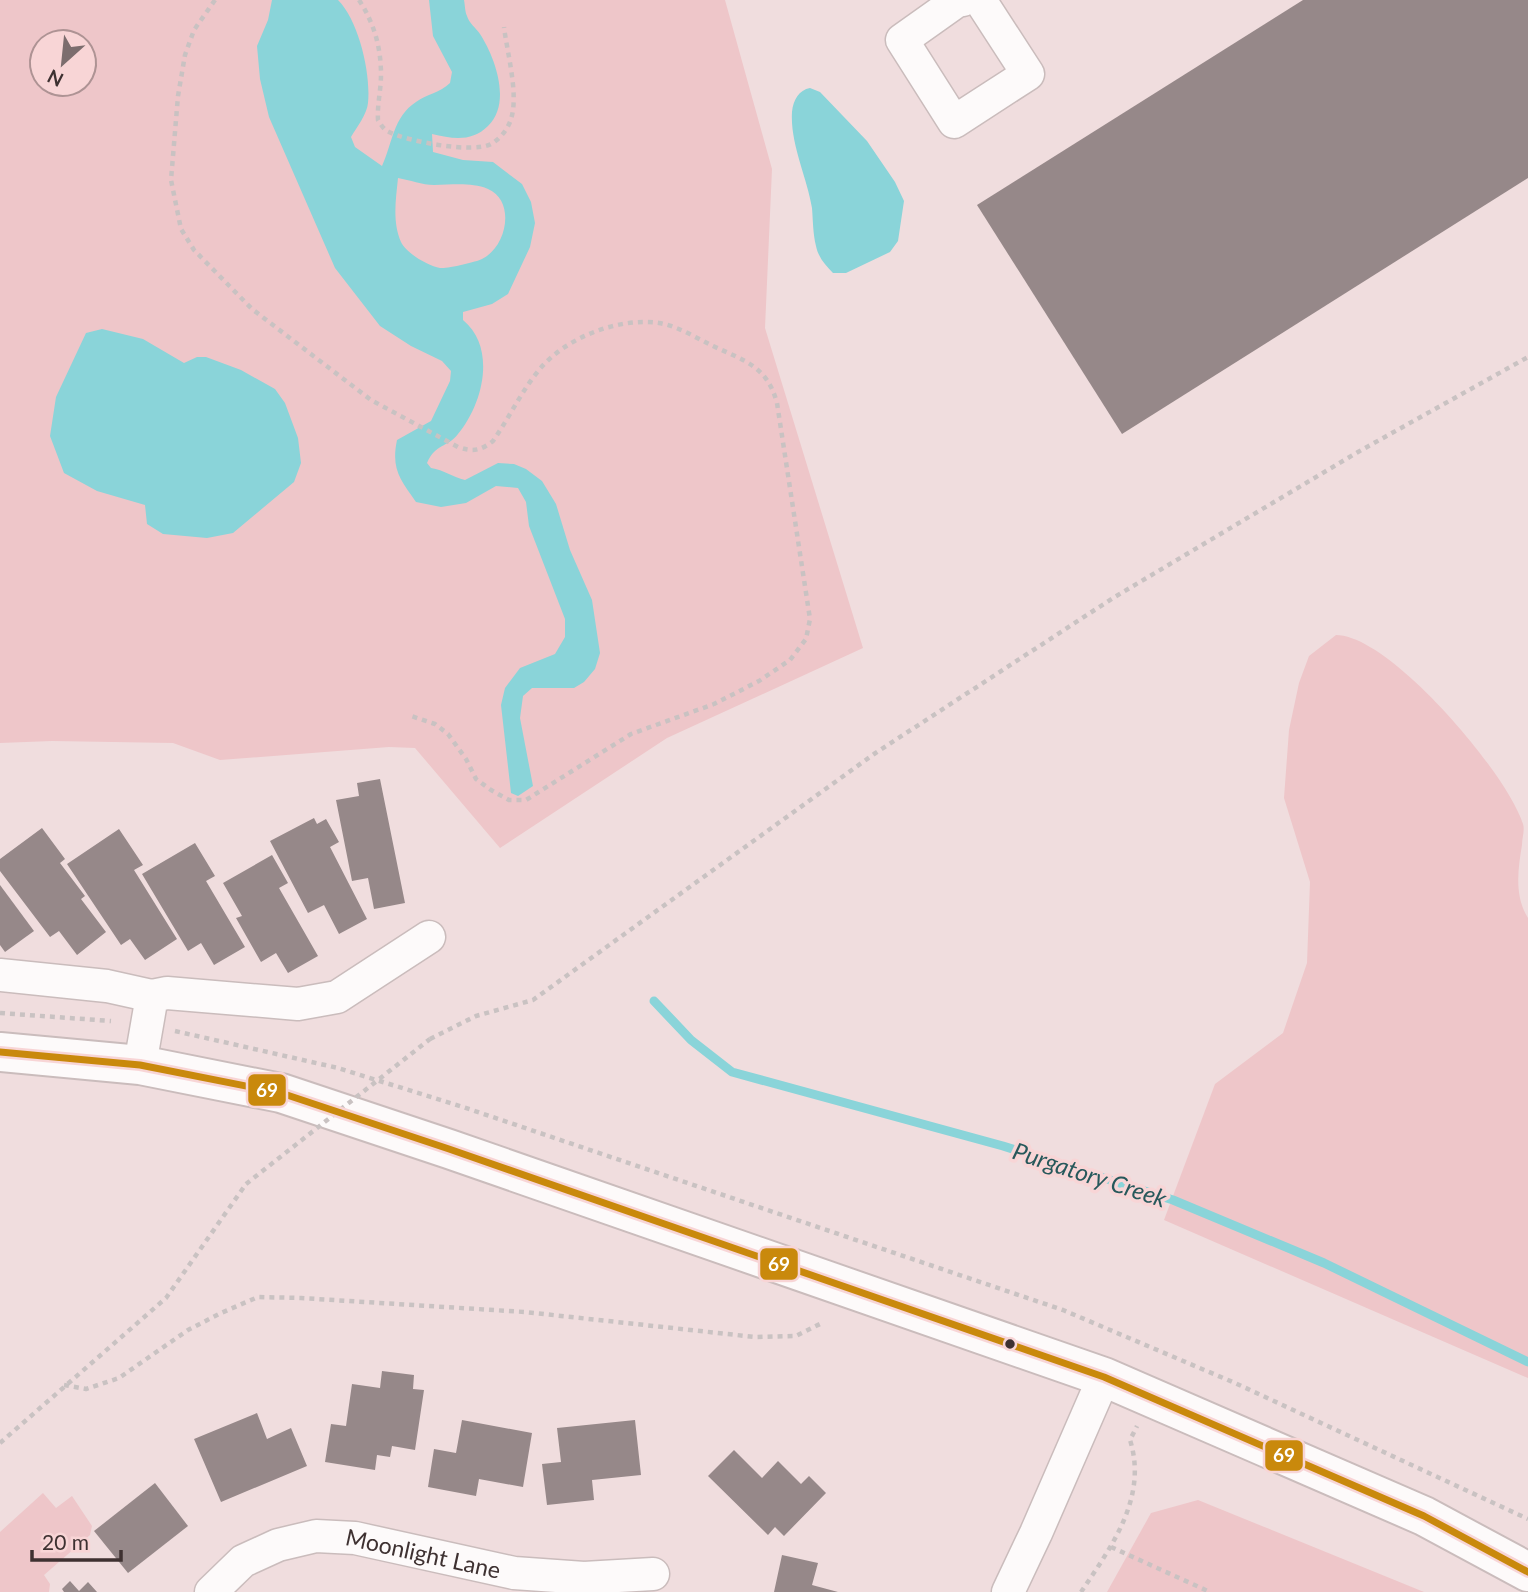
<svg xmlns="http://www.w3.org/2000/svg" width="1528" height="1592" viewBox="0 0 1528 1592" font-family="Lato,sans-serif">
<rect width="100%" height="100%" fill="#f0ddde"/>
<g fill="#eec6c9" fill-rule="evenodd">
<path d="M0,0H725L772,169L765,328L863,648L667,738L500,848L415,748L389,747L220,760L173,743L52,741L0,743ZM42,42H84V84H42Z"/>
<path d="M1336,635C1390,635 1507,773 1523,824C1525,830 1522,838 1522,845C1518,869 1514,896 1528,918V1378L1164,1220L1215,1084L1283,1033L1307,963L1310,882L1284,798L1289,730L1299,683L1309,656Z"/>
<path d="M43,1493L56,1508L72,1496L92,1526L90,1535L44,1575L50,1584L49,1592H0V1532Z"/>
<path d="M1198,1500L1424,1592H1107L1151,1513Z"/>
</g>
<g fill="#8ad4d9" fill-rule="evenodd">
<path d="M272,0H338C359,21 371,74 368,103C367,114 357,127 351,137L355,147L382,166C393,142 393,117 416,102C427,94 440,93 450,83L452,72L433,36L429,0H464C465,5 465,12 467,16C469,23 476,28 480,34C495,57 512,103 488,126C472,142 453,139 432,134L433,152L463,160L493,162L522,184L531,202L535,223L530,247L508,294L492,304L463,312V320C497,348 483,404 458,434C447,448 436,443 427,463L431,468C444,470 453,477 465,480L498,463L514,464L526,469L542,481L556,504L570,550L592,600L600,653L595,669L584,682L574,688H532L523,696L520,718L533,786L518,796L511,793L501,705L505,688L520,668L555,654L565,637V619L529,526L526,502L518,488L496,486L466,503L441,507L416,502C400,479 391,469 397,440L431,421L450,381L451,371L442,361L411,346L380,326L335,268L269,117L260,79L257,46L268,20ZM398,178C410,180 422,185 434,185C452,185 471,182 488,189C516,201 507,247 482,259C476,262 447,269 440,268C428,266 406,253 401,242C392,221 396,199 398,178Z"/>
<path d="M810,88L820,92L867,141L895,182L904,201L898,241L890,252L846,273H833C826,266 818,257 816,246C813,234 813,221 812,208C807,177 790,144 792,112C793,100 799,90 810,88Z"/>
<path d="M102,329L143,339L184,363L197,357H206L241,370L275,389L285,403L298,438L301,463L294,482L233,533L207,538L163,534L147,524L145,505L97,491L64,473L50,436L56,397L86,333Z"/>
</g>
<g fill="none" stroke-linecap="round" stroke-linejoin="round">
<path stroke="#8ad4d9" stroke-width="9" d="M654,1001L691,1040L732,1072L1003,1146L1173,1200L1324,1263L1528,1362"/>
</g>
<g fill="#968889">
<path d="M1303,0H1528V178L1122,434L977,205Z"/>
<path d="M380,779L405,903L374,909L368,878L352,881L336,800L359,796L357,783Z"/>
<path d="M314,818L317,824L326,819L339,842L330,847L367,919L339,934L324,905L308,913L270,841Z"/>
<path d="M42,828L65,859L60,863L85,896L81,899L106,932L77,955L59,931L50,937L0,871V859Z"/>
<path d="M119,829L143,865L134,870L177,939L145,960L130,939L121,945L67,864Z"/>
<path d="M195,843L215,876L206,881L245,947L214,965L201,943L188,951L142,874Z"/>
<path d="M272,855L288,883L279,888L318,956L288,973L276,953L261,962L236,918L242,916L223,883Z"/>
<path d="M0,885L34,931L5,952L0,945Z"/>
<path d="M382,1371L414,1375L413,1389L424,1390L415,1450L392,1446L390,1457L377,1455L375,1470L325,1462L331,1424L346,1426L352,1384L380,1388Z"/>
<path d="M257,1413L267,1439L291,1428L307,1466L221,1502L194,1439Z"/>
<path d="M462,1420L532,1433L523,1487L479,1479L476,1496L428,1487L434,1449L456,1453Z"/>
<path d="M635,1420L641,1475L592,1480L594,1500L547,1505L542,1464L561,1462L557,1428Z"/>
<path d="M734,1450L762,1478L778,1461L801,1484L809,1476L826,1493L784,1536L775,1527L768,1535L708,1476Z"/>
<path d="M155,1483L188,1526L128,1573L94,1531Z"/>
<path d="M782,1555L818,1563L812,1585L838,1592H774Z"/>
<path d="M70,1581L79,1591L88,1582L97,1592H64L62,1589Z"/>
</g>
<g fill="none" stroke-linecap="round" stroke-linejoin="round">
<g stroke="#cabcbc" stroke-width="35">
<g id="minor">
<path d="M963,0L957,1L902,40L954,122L1028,74L980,0"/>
<path d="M0,975L107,986L152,996"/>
<path d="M140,1065L152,996L167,993L298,1004L337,997L429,937"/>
<path id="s1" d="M211,1592L243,1561L278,1545L316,1536L355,1538L514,1573L584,1578L653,1574"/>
<path d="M1008,1592L1036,1533L1104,1377"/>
</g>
</g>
<g stroke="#cabcbc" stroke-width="42">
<path id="major" d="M0,1052L140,1065L281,1093L449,1149L1104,1377L1424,1516L1528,1572"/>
</g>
<g stroke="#c9c2c2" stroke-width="4.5" stroke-dasharray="5 5" stroke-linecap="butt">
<path d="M215,0L194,30L185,55L178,96L171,180L181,229L194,250L252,309L371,400L458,447C473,452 480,451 493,441C509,418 521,392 539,370C565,338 618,317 659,323C678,326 696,338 713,346C745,361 767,366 777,403L810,619L806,639L790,660L759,681L714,704L631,734L526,800H509L491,790L476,779L466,759L448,734L435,724L408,715"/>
<path d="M359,0C374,23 381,47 381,75C381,90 377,105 378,120C381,125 384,130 389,132C407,141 472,154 491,144C500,139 508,129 511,119C519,95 507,52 504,27"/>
<path d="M0,1013L111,1021"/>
<path d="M175,1031L338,1068L463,1107L1063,1310L1235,1383L1528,1519"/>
<path d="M430,1039L476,1016L533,1000L874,754L1113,598L1358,452L1528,357"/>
<path d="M64,1385L86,1389L119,1378L188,1330L221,1313L258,1297L301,1298L525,1312L755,1337L796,1336L820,1324"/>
<path d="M0,1443L166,1298L246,1184"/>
<path d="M1111,1547L1210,1592"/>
<path d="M1081,1592C1112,1546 1148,1497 1130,1440L1137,1426"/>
</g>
<use href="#minor" stroke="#fdfafa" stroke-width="32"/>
<use href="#major" stroke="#fdfafa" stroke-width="38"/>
<path stroke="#c9c2c2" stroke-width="4.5" stroke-dasharray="5 5" stroke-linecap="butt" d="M246,1184L430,1039"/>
<g stroke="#f8d5d6" stroke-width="12">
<path id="bus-1" d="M0,1052L140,1065L281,1093L449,1149L1104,1377L1424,1516L1528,1572"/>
</g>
<use href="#bus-1" stroke="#c9890c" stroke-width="7"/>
</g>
<circle fill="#3e3131" stroke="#f8d5d6" stroke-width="2.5" cx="1010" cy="1344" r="6"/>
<g text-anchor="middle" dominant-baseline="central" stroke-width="7" stroke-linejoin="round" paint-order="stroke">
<g font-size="23" fill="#3e3131" stroke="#f8d5d6">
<text stroke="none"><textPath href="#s1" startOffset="231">Moonlight Lane</textPath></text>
</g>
<g font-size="24" font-style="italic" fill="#27585b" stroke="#f8d5d6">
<text transform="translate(1090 1174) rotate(18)">Purgatory Creek</text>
</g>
</g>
<g stroke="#f8d5d6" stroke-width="2.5">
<rect x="247" y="1073" width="40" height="34" rx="7" fill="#c9890c"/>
<rect x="759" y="1247" width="40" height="34" rx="7" fill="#c9890c"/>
<rect x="1264" y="1439" width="40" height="33" rx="7" fill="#c9890c"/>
</g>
<g font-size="19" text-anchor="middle" font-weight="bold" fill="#fff">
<text x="267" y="1097">69</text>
<text x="779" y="1271">69</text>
<text x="1284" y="1462">69</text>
</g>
<g transform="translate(63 63) rotate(207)"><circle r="33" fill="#f8d5d6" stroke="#ae9394" stroke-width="2"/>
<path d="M0-5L12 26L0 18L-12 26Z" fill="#7c6d6e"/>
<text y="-10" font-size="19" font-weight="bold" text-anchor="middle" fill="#3e3131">N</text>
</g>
<path d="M32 1550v10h89v-10" fill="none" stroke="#3e3131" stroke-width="3.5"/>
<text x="42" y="1550" font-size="21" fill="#3e3131" stroke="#f8d5d6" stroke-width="5" paint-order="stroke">20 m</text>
</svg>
